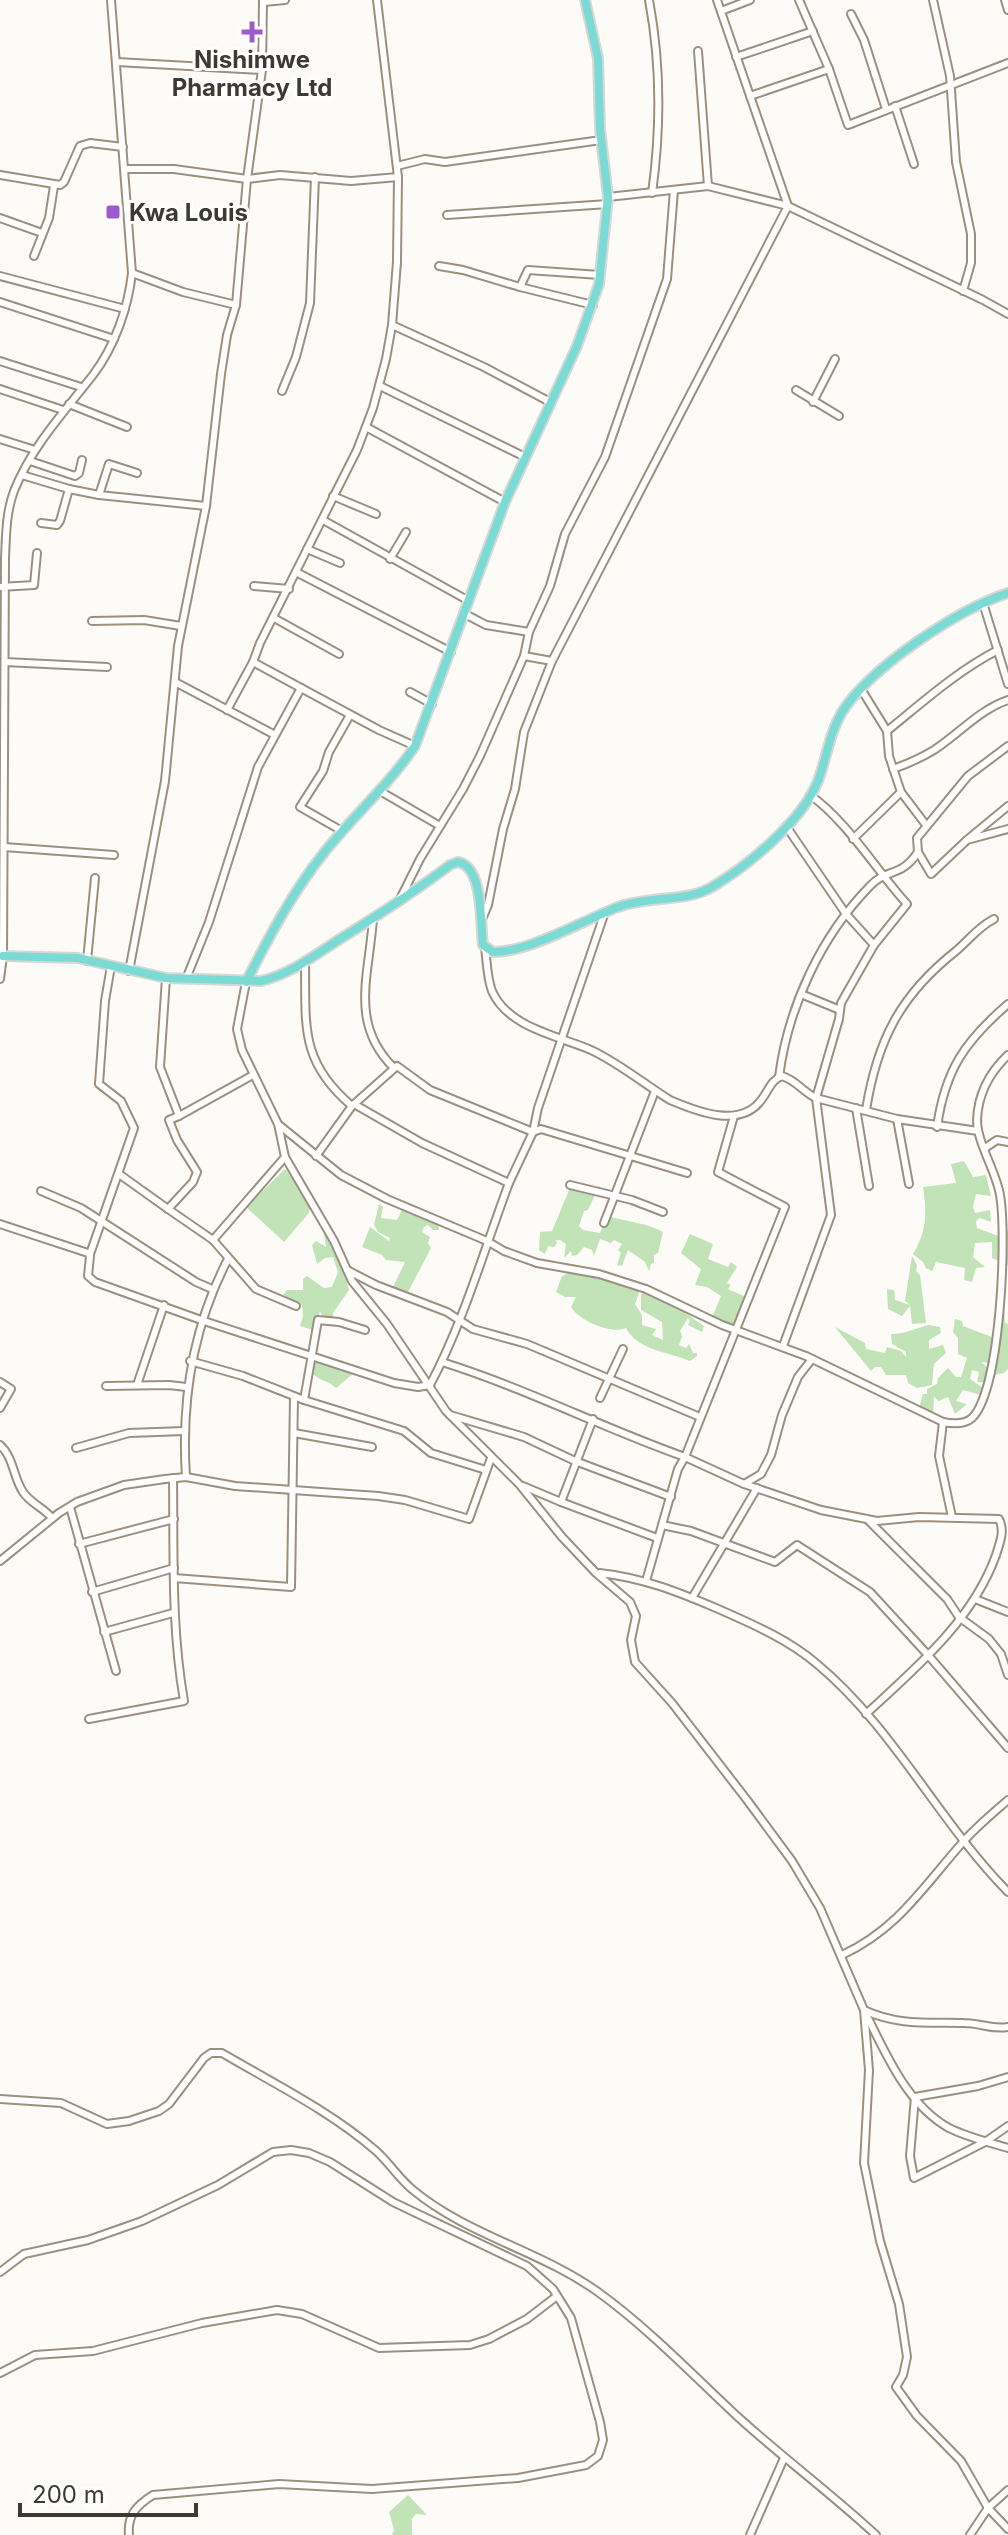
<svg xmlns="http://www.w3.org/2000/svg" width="1008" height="2535" viewBox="0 0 1008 2535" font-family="Inter,sans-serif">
<rect width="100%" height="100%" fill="#fdfbf7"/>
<g fill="#c1e3b7">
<path d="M964,1161L973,1177L986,1175L991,1196L976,1194L973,1207L975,1213L990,1210L991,1222L980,1218L976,1221L977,1228L1001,1237L1008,1229V1265L992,1258V1242L975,1243L973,1257L985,1267L976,1268L972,1282L964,1280L965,1268L936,1262L932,1271L926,1268L923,1262L913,1254C927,1231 927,1213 923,1187L956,1183L951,1164Z"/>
<path d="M285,1169L300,1187L310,1206L309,1213L284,1242L246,1207Z"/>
<path d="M570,1188L593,1192L595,1195L588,1210L584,1211L579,1226L583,1230L600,1233L608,1216C627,1222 648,1223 663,1232L658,1253L654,1255V1263L651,1264L649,1271L645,1262L628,1250L622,1266L617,1265L621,1253L618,1250L622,1244L614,1240L611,1243L600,1239L594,1256L592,1250L584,1247L577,1255L572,1256L571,1251L564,1258L566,1244L560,1240H556L557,1243L554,1247L548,1246L545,1254L539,1250L540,1232L552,1231Z"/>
<path d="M379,1204L383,1207L381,1218L397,1220L404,1206L438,1223L439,1230H433L428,1225L424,1227L422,1232L430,1237L428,1243L431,1248L408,1292L392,1289L405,1262L386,1260L382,1255L362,1247L370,1227L389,1241L390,1238L378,1232L374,1225Z"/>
<path d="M324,1234H327L343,1267L349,1290L333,1313V1319H325L320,1312L313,1330L300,1326L303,1316L302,1305L283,1295L287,1290H303V1279L307,1276L324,1288L332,1287L338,1272L333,1257L325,1258L317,1264L312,1245L316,1241L326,1247Z"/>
<path d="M690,1234L713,1244L708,1259L728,1267L731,1262L737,1267L727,1283L731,1285L728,1289L746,1297L739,1319L729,1328L711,1320L721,1296L707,1287L695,1285L701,1269L681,1253Z"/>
<path d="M912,1256L917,1265L916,1271L920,1275L926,1323L912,1324L910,1306L902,1316L888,1309L887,1289L894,1290L895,1300L910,1305L905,1301Z"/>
<path d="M572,1271L638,1290L639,1293L635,1304L642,1315V1325L656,1329L652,1335L663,1340L662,1322L641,1310V1295L644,1292L655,1293L656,1297C672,1304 689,1315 704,1326L702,1332L688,1325L690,1320L688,1318L680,1331L682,1336L679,1345L686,1348L689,1344L693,1353H697V1356L690,1361C669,1352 637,1350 626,1328C612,1335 578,1320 571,1307L576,1297H565L556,1292L562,1276Z"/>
<path d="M1004,1309L1005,1323L1008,1324V1369L1004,1373L994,1375L996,1348L991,1363L981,1362L990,1370L986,1383L977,1382L979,1372L972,1370L970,1379L983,1388L984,1396L963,1390L956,1401L967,1404L955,1414L948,1397L939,1401L934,1397L933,1418L919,1408L923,1394H927V1389L937,1384L938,1378L948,1368L956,1377H961L967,1358L958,1354V1338L953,1332L955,1319L962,1321L963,1326L997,1339L998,1310Z"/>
<path d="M929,1325L940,1327L941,1333L929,1340V1349L943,1345L946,1353L934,1364L932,1385L917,1388L908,1383L906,1375H886L881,1367H875L871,1371L835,1327L865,1343L866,1349L885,1353L887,1347L901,1351L906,1357V1352L892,1344L891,1334C906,1334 915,1328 929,1325Z"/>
<path d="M315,1362L354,1373L336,1388C329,1381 320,1381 313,1374Z"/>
<path d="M408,2495L427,2515L416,2514L412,2519V2535H392L394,2530L389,2512Z"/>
</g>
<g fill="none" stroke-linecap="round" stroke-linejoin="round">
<g stroke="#9b9080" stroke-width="10">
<g id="minor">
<path d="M649,0C661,64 661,128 652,193"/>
<path d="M717,0L788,206L983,300L1008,314"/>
<path d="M799,0L829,69"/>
<path d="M933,0L950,76L956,162L971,234V263L963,291"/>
<path d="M1005,0L1008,10"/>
<path d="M264,2L285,0"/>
<path d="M721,11L750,0"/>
<path d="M851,14L864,40L886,109"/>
<path d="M698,51L708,186"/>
<path d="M736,57L813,31"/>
<path d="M117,62L262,70"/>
<path d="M750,96L829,69L848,125L1008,63"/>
<path d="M895,106L914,164"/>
<path d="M397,166L425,159L445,162L601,140"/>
<path d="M126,169H174L247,179L280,175L351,181L398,177"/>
<path d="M0,175L60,185L64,182L80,146L90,143L123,147"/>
<path d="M447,215L608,204"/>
<path d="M0,218L42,233"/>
<path d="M34,256L49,218L54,186"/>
<path d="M439,266L463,270L520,287L528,270L600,275"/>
<path d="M132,273L183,292L236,305"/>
<path d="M0,276L125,309"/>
<path d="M520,287L593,305"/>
<path d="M0,302L114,339"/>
<path d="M392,325L484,367L550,402"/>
<path d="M0,361L81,387"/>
<path d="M380,386L525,457"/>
<path d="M0,389L63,410"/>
<path d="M796,390L839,416"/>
<path d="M282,391L296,357L310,303L315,177"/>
<path d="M813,402L835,359"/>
<path d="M69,404L127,427"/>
<path d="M366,427L505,502"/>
<path d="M0,439L35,450"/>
<path d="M30,461L75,476L79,473L82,460"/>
<path d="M22,475L69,489L60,521L57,525L41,523"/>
<path d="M69,489L99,495L206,506"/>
<path d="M99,495L109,464L137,473"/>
<path d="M333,496L376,514"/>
<path d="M323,520L469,601"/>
<path d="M307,549L340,563"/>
<path d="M390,559L406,532"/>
<path d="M296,572L451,652"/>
<path d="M254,586L289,589"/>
<path d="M0,587L34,585L37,553"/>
<path d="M983,603L1008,684"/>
<path d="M465,614L486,625L529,632"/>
<path d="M274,618L339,654"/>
<path d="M92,621L144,620L181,626"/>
<path d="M524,656L552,661"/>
<path d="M5,662L107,667"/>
<path d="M253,662L301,688"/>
<path d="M175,682L275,735"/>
<path d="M861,689L887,731L889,756L901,792L926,825"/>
<path d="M410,692L432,704"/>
<path d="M227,710L253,662L260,643L357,450L373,408L386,359L392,325L397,262L398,177L377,0"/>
<path d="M887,731C923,702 957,671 998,650"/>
<path d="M1008,746L968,776L917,838L918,852L931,874L967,840L1008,829"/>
<path d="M893,769C907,764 921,758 934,750C960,733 979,710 1008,700"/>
<path d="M380,791L440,826"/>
<path d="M786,826L846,914L874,945L907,904C876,870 847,821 810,795"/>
<path d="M342,831L300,807L323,771L329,752L350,715"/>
<path d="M853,839L901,792"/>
<path d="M968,839L1008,806"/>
<path d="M4,847L114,855"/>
<path d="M399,901L420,859L463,789L480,756L524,656L529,632L550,586L565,534L605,457L667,279L674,190"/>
<path d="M373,919C369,976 349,1024 394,1068"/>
<path d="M482,919L488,905L503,829L515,789L524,732L552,661L788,206L708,186L608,197"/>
<path d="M485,948C487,962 487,978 492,991C508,1028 559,1036 591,1050C619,1063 644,1084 670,1100C698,1112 741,1129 762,1099C769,1090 771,1080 782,1076C796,1080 803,1092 816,1098L897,1119L978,1131"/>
<path d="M87,961L95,878"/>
<path d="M305,962C306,1025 299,1061 352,1106L316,1156"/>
<path d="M129,971L165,781L178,646L206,506L221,374L227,335L236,305L247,179L262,70L263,0"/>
<path d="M166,978L160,1067L179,1116L169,1120L177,1140L197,1172L193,1182L168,1209L213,1240L256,1289L296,1306"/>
<path d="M0,979L3,956L5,558C6,536 6,512 14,491C32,446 64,412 93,375C115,346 128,308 132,273L111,0"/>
<path d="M186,979L209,922L258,767L301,688L379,730L415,746"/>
<path d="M246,982L237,1029L242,1050L278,1124L285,1157L334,1241L352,1281L387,1324L446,1411L520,1485L562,1537L596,1573L630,1602L636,1616L631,1640L635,1662L672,1703L747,1800L792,1861L820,1908L864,2010L869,2070L864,2163L880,2241L899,2304L907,2357L903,2375L896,2387L917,2416L961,2461L988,2508L1008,2529"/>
<path d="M801,994L840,1010"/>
<path d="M779,1077C788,1007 821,936 870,886C886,868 901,878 918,852"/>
<path d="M352,1106L397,1066L430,1090L533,1132L541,1129L687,1173"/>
<path d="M856,1108L869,1186"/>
<path d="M866,1110C877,1041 900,995 956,951C970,939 978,927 994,919"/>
<path d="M179,1116L253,1075"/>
<path d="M897,1119L909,1184"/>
<path d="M279,1125L341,1175L387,1199L487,1241L504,1251L537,1263L599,1274L646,1289L722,1325L806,1356L943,1422C953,1424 964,1425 972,1418C1001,1390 1007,1235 1000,1195C996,1171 977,1143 977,1120C978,1094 989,1073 1008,1055"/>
<path d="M937,1127C945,1070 965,1041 1008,1004"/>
<path d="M985,1148L997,1140L1008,1142"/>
<path d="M119,1174L168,1209"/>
<path d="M509,1183L533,1132L538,1108L605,912"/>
<path d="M570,1185L632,1200L663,1212"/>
<path d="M41,1191L81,1208L196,1282L212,1289"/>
<path d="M604,1223L655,1091"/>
<path d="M0,1224L88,1253L90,1256L88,1276L95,1282L204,1321L394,1383L418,1387L430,1385C464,1321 484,1250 509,1183L422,1143L354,1104"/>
<path d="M213,1240L285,1157"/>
<path d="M90,1254L134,1128L121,1101L99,1084L105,1001L111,966"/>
<path d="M347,1270L376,1285L447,1312L473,1329L527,1344L700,1417"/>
<path d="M783,1346L831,1215L816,1098L839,1019L841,1003L874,945"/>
<path d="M190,1361L243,1376L304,1400L318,1320L339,1322L365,1330"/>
<path d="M442,1362C525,1388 603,1428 685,1457L785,1207L718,1172L734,1116"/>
<path d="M0,1382L11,1389L0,1408"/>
<path d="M137,1385L164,1305"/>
<path d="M106,1386L169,1385L186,1387"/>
<path d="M600,1398L623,1349"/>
<path d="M304,1400L404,1431L431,1453L486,1470"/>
<path d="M450,1415L524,1437L575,1461L671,1497"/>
<path d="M943,1422L939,1456L952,1517"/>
<path d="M294,1433L372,1447"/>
<path d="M0,1445C14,1458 13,1477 23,1492C30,1503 44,1508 52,1518"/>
<path d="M76,1448L129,1433L184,1431"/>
<path d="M186,1477C181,1400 192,1328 228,1259"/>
<path d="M744,1484L761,1474L771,1455L782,1415L798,1377L812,1359"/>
<path d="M523,1486L561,1502L593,1419"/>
<path d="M561,1502L657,1538"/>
<path d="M70,1507L116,1671"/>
<path d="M867,1519L947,1599L959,1617L989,1639L1001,1654L1008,1675"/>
<path d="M662,1525L691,1531L775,1562L797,1545L870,1592L928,1655L1008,1748"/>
<path d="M79,1544L174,1519"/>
<path d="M0,1561L59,1513L77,1502L124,1485L165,1479L186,1477L235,1486L378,1496L405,1500L469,1519L491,1458"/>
<path d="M600,1573C643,1578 676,1591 716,1608C750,1623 788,1639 817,1664C893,1727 939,1822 1008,1892"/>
<path d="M174,1578L291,1587L294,1397"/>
<path d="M646,1581L678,1469L685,1457L744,1484L821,1510L877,1521L919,1517L999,1519C1005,1531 1000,1542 996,1555C973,1620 916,1668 866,1714"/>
<path d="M92,1592L174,1568"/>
<path d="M692,1598L757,1488"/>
<path d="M975,1599L1008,1612"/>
<path d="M104,1632L173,1613"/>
<path d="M89,1719L184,1701C171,1627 174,1553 173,1478"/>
<path d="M842,1955C898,1929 923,1887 963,1842C976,1827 993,1813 1008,1800"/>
<path d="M864,2010C898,2026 929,2022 964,2023C981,2023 992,2030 1008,2027"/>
<path d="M868,2018C887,2057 909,2106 949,2128C967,2137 988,2142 1008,2148"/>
<path d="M1008,2077L978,2086L915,2097L910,2156L914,2178L985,2142L1008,2126"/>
<path d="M0,2099L61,2103L107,2124L129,2121L159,2111L169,2104L204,2058L211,2053H222C273,2083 330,2111 375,2150C389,2162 399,2179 413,2190C467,2235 541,2251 598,2292C648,2328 693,2375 738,2417C783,2458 832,2494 876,2535"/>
<path d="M0,2272L24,2254L88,2240L142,2221L218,2185L273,2152L291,2150L309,2153L330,2162L393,2202L527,2266L553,2289L571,2318L600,2422L603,2440L598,2456L586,2465L518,2478L372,2489L279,2484L153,2495C137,2505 127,2515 129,2535"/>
<path d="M0,2373L35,2355L93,2351L202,2323L277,2310L302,2314L379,2348L470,2345L489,2339L527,2319L557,2296"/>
<path d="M750,2535L784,2458"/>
<path d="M970,2535L988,2508L1008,2490"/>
</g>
</g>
<g stroke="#d8d7d6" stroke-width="12">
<g id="major">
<path d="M3,956L78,958L166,978L261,981C294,973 320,951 348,934C383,912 417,890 450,865L458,862C484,867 480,924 483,945L493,952C530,952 582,921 618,907C648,896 688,902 712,887C749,865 802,821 818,781C827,757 829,734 842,712C871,667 957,610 1008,593"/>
<path d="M246,982C269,937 292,893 323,854C352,817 388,786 415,746L505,502L577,346L599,284L608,197L600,129L598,58L585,0"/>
</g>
</g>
<use href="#minor" stroke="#fff" stroke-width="6"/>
<use href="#major" stroke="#7adbd4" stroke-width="8"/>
</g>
<g fill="#9e59cf" stroke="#fff" stroke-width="3">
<path d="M248 20h8v8h8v8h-8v8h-8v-8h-8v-8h8z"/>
<rect x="105" y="204" width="16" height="16" rx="4"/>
</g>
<g text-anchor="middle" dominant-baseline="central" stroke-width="6" stroke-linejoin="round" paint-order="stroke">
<g font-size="24" font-weight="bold" fill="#3e3933" stroke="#fff">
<text x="252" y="59">Nishimwe<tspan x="252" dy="28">Pharmacy Ltd</tspan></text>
<text x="129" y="212" text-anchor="start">Kwa Louis</text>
</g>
</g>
<path d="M20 2503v12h176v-12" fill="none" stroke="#3e3933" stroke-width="4"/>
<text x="32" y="2503" font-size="24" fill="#3e3933" stroke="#ffffff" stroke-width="6" paint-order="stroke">200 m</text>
</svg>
